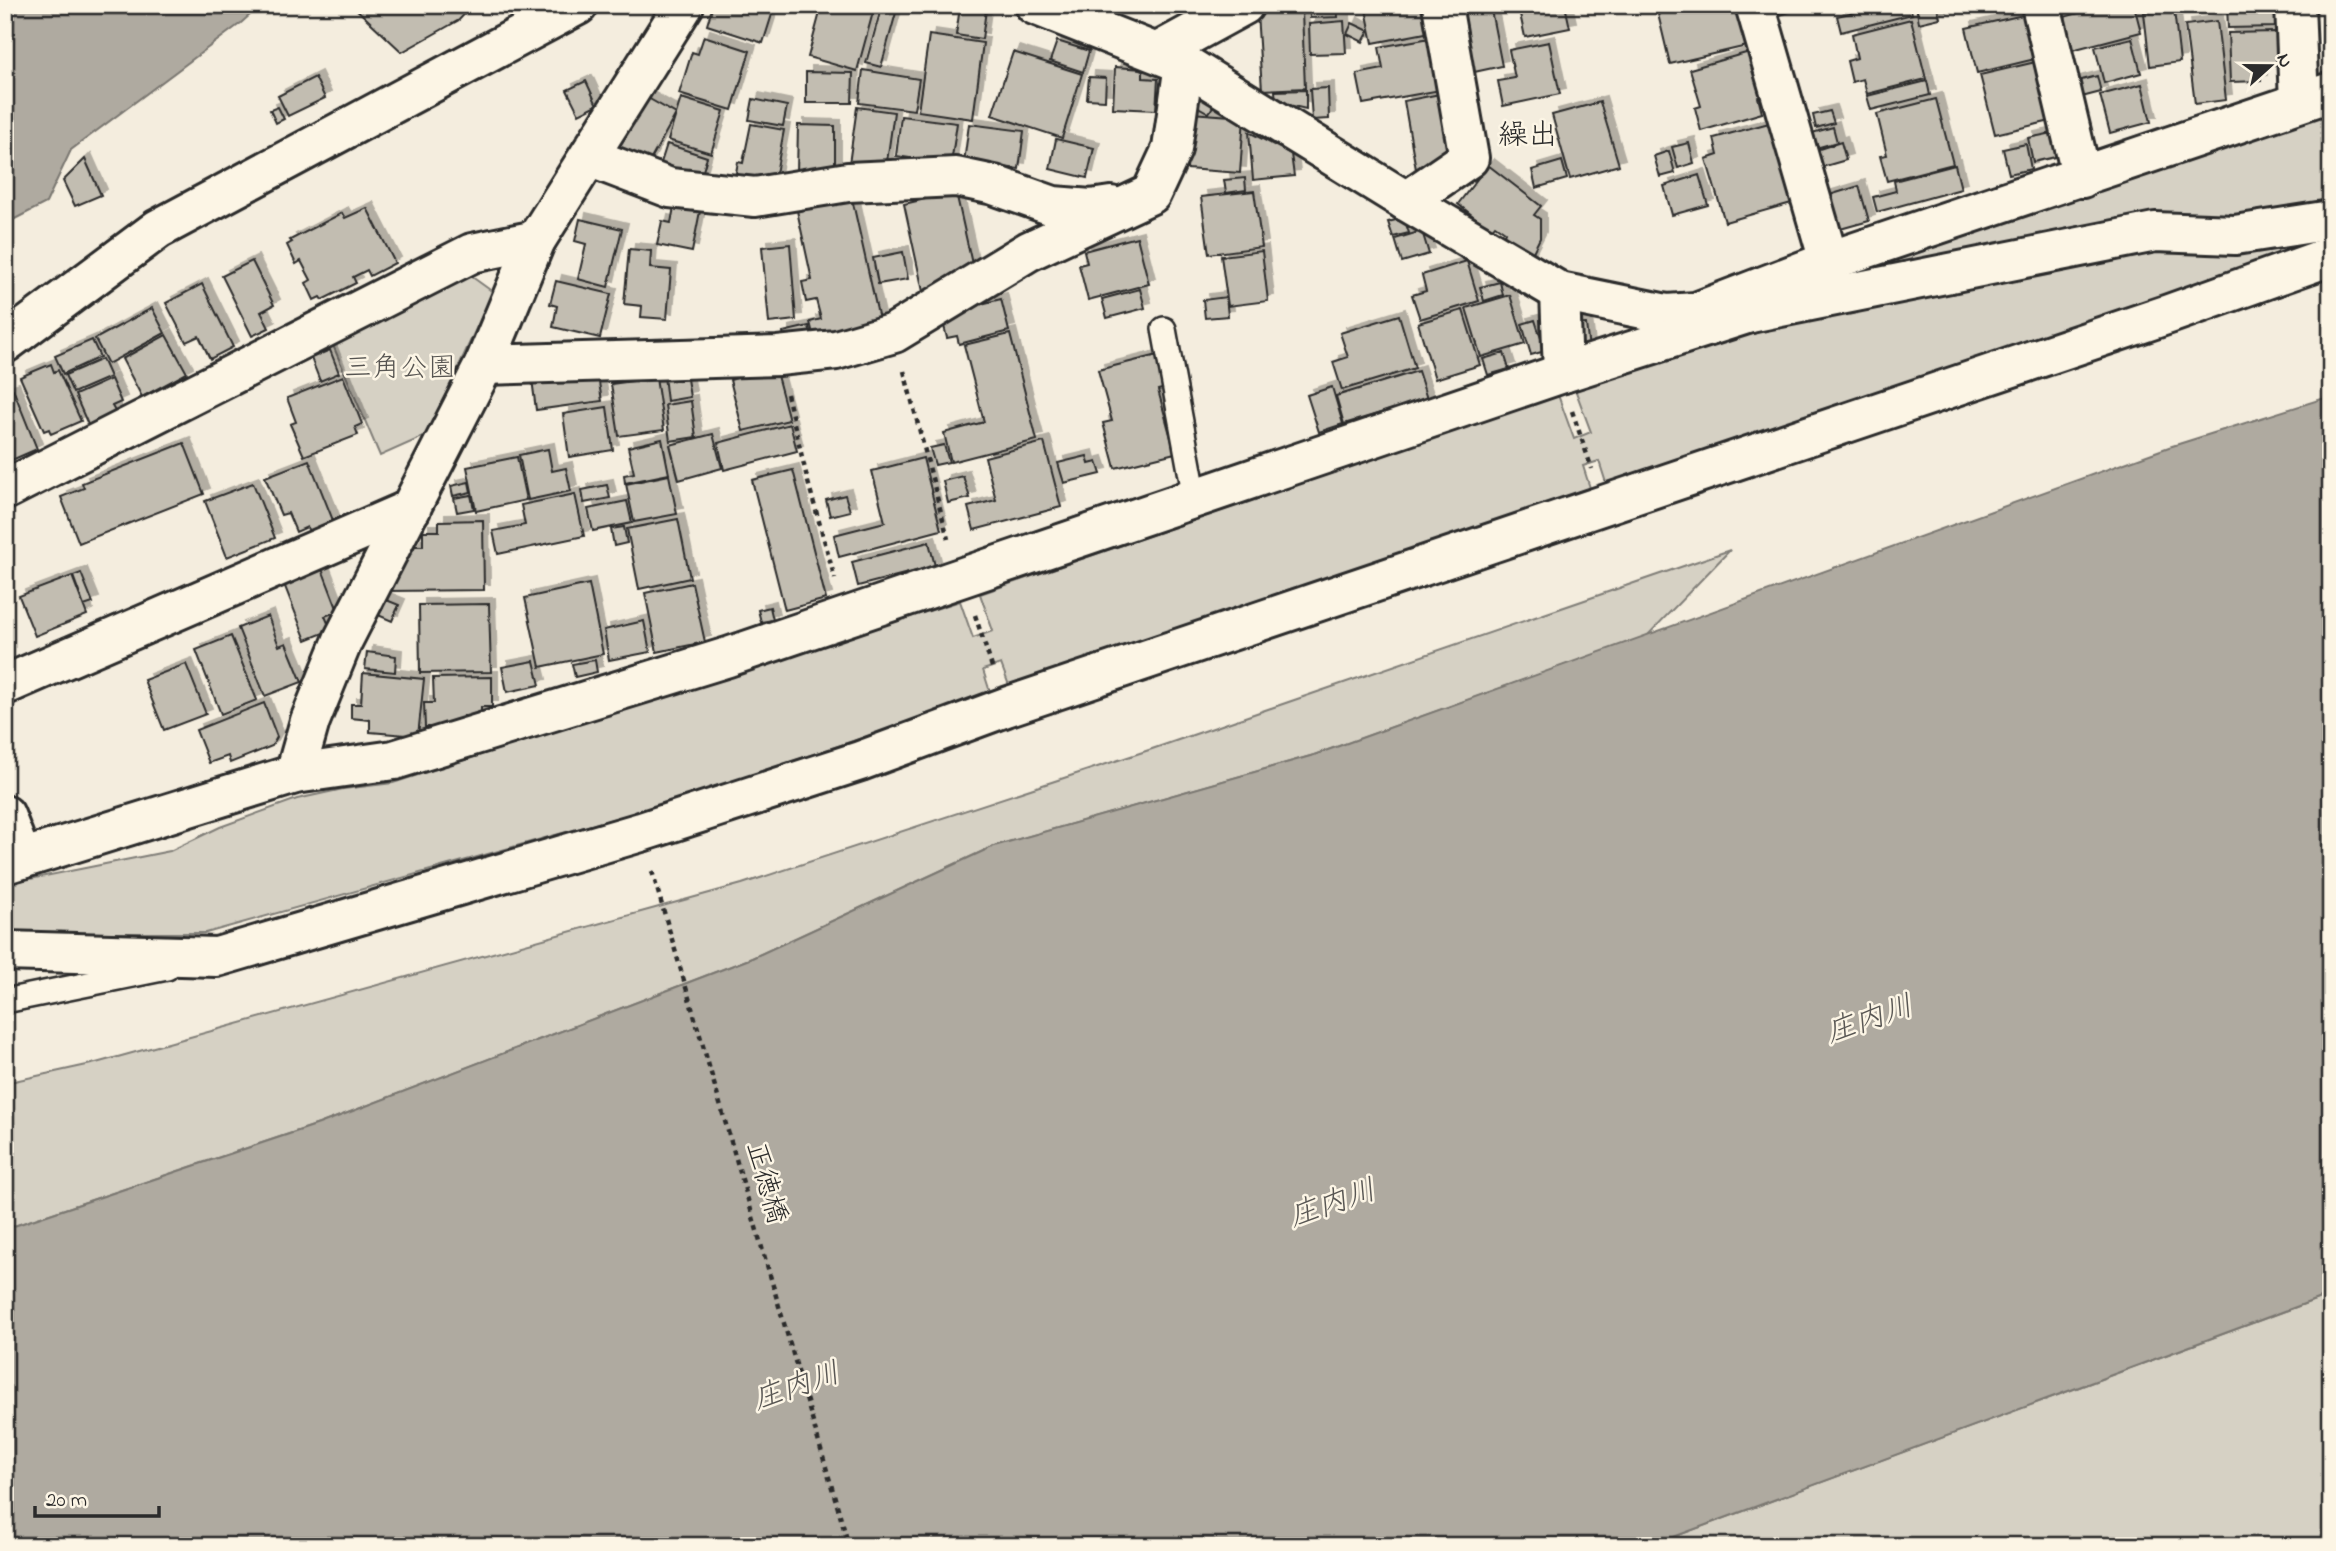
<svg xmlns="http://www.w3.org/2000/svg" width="2336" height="1551" viewBox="0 0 2336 1551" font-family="'Indie Flower','Klee One',sans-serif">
<defs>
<filter id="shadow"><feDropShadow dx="6" dy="-6" stdDeviation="0" flood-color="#0004"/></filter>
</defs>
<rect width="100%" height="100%" fill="#f4edde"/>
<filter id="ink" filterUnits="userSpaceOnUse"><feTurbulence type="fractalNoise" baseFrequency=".0143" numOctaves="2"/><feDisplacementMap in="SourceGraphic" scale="14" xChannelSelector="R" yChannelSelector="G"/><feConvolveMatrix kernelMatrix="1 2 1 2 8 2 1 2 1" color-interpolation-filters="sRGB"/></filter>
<g filter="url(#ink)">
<g fill="#d6d1c4" stroke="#807e78" stroke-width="2">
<path d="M2331,113V201L1812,285Z"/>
<path d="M2331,241L1607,486L1599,461L1583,466L1591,491L1010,688L1001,664L983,670L991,695L652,808L206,933H5V884L170,851L220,827L297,799L343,789L393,783L960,601L973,638L993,631L980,594L1558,395L1574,439L1591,432L1575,389L1756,325L2156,243Z"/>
<path d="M468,274L493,292L427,435L380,456L332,343Z"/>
<path d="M1730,550L1647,636L1314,755L994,846L752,958L319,1124L5,1229V1083L96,1063L742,884L1152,749Z"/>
<path d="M2331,1294V1546H1649Z"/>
</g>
<g fill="#afaaa0" stroke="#7a7771" stroke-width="2">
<path d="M5,5H261L241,23L71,150L46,203L5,224Z"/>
<path d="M2331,396V1294L1649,1546H5V1229L319,1124L752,958L994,846L1314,755L2169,447Z"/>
</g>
<g fill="#c2bdb1" stroke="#2b2b2b" stroke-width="2" filter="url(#shadow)">
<path d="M352,5H473L459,20L402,52Z"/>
<path d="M713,5H775L763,43L707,25Z"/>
<path d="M822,5L833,8V5H875L857,71L808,57Z"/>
<path d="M882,5L897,9L881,67L866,63Z"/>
<path d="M1262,5H1304V8L1259,11Z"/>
<path d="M1310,5H1337L1338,17L1310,18Z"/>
<path d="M1365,5H1431L1436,31L1373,43Z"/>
<path d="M1473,5H1490L1502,66L1465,74L1452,10Z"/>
<path d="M1518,5H1565L1570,28L1525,37Z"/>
<path d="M1695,5H1737L1747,46L1670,64L1658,14Z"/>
<path d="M1764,5H1812L1767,19Z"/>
<path d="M1853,5H1910L1912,14L1841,32L1837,16L1855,12Z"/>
<path d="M1916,5H1937L1940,18L1919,23Z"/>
<path d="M2108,5H2134L2141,32L2072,50L2064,17Z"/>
<path d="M2227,5H2277V27L2228,28Z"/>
<path d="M960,7L986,10L982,39L956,35Z"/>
<path d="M2174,10L2180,62L2150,66L2144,13Z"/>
<path d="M1302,11L1305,88L1262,90L1257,13Z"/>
<path d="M2032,13L2043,57L1977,73L1966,28Z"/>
<path d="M1911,19L1926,79L1867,94L1863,79L1852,82L1847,61L1857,58L1852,34Z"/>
<path d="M1344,21L1346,53L1310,54L1309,24Z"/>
<path d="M2217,21L2226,100L2195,104L2185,25Z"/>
<path d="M1352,23L1369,31L1363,42L1347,34Z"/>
<path d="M2276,32L2277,65L2260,66L2261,81L2230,82L2228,33Z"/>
<path d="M929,35L983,43L973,119L918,111Z"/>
<path d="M704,36L750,51L732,110L679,94L692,52L698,54Z"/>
<path d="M1436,37L1446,89L1363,104L1357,74L1383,69L1379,47Z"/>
<path d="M2132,38L2141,73L2104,83L2095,47Z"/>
<path d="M1057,41L1089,51L1083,72L1050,61Z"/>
<path d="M1549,42L1560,94L1503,106L1498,81L1515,78L1509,50Z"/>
<path d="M1753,51L1766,94L1758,97L1762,113L1701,131L1695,108L1701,106L1690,69Z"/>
<path d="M1013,52L1082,74L1062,138L992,115Z"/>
<path d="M2040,61L2055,120L1995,134L1980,75Z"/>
<path d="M1115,67L1143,69V78L1158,79L1156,110L1113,108Z"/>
<path d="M863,70L919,79L914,110L859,103Z"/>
<path d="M806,72L853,73L852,103H806Z"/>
<path d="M2097,76L2101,92L2074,99L2070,83Z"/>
<path d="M315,77L325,98L288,116L278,96Z"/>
<path d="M1089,77L1106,78L1105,100L1087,99Z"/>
<path d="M586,81L597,105L579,114L567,90Z"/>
<path d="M1927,81L1930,95L1871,110L1867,96Z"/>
<path d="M2142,84L2151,122L2110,133L2100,95Z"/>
<path d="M1194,85L1218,98L1209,113L1186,100Z"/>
<path d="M1328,88L1329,119L1312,120L1310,89Z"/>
<path d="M1306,90V109L1276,102L1275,91Z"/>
<path d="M1445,93L1456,155L1417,175L1404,101Z"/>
<path d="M646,97L676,114L646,168L612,157Z"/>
<path d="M681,98L724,111L711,153L668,140Z"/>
<path d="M753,99L787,106L783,126L749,120Z"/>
<path d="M1936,99L1953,164L1887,181L1880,156L1887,155L1877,114Z"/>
<path d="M1600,102L1619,165L1570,179L1552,115Z"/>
<path d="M278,107L284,119L276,123L270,110Z"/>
<path d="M857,107L894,112L886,169L849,164Z"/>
<path d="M1830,111L1834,123L1816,128L1813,115Z"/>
<path d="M1191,113L1244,117L1240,173L1187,169Z"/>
<path d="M901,116L957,123L951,164L896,156Z"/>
<path d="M1780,120L1802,200L1725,222L1706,159L1718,155L1714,138Z"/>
<path d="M751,124L784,130L773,190L734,183L738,162L743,163Z"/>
<path d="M969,124L1024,131L1019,169L987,165L963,170Z"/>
<path d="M798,125L835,126V174L797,173Z"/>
<path d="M1833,127L1837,142L1816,148L1812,133Z"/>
<path d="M1249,132L1291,154L1294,176L1253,180Z"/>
<path d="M2058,132L2064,155L2033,162L2028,138Z"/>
<path d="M1056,139L1094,148L1087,178L1050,169Z"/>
<path d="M1841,142L1846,160L1815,169L1810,152Z"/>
<path d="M1689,143L1694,163L1678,168L1672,147Z"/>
<path d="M667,144L707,157L699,185L658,172Z"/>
<path d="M2026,144L2031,169L2009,174L2003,149Z"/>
<path d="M1669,151L1675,173L1660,177L1654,156Z"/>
<path d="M85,159L101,195L75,206L63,181Z"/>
<path d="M1562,161L1567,179L1536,188L1532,170Z"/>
<path d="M1488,165L1541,206L1534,215L1540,219V238L1530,258L1500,242L1505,232L1495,225L1491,230L1458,204Z"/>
<path d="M1955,165L1961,189L1877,212L1873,197L1896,191L1894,181Z"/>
<path d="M1699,175L1708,205L1672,215L1664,186Z"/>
<path d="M1245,178L1246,190L1226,193L1224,180Z"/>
<path d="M1859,186L1869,221L1833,231L1823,197Z"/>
<path d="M1254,191L1262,247L1209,254L1201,197Z"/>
<path d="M956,192L974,273L924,296L904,204Z"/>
<path d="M851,194L881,328L815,343L810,322L821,319L816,300L806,302L802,282L812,280L796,206Z"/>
<path d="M676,196L702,201L692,252L657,245L662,221L671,223Z"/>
<path d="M367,208L395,263L370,276L367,270L353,277L356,283L322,300L320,297L314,300L306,283L311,280L301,261L296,264L287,245L292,242L290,240L342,213L345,218Z"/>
<path d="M1404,218L1409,233L1393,237L1388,222Z"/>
<path d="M580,219L622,229L608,287L578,279L586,244L575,241Z"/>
<path d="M1422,231L1429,254L1402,262L1395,239Z"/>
<path d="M1137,237L1149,284L1088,300L1079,265L1087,263L1084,251Z"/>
<path d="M790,244L796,320L769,323L762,247Z"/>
<path d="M629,249L651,251L650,268L671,270L667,319L641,317L642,306L624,304Z"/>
<path d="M1262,251L1268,301L1228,306L1221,256Z"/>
<path d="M903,252L908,279L878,284L873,258Z"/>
<path d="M252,261L274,305L261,312L269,328L252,336L222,276Z"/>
<path d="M1467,261L1479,301L1420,319L1412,295L1426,291L1422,275Z"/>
<path d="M556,281L611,294L600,338L553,327L557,306L550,304Z"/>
<path d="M1500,282L1503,295L1484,301L1480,287Z"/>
<path d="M202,284L233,347L210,359L199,336L186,342L166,303Z"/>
<path d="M1140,289L1145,308L1107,318L1102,299Z"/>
<path d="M1510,295L1525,344L1481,357L1466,308Z"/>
<path d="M1226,297L1228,316L1205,318L1203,300Z"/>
<path d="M1001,299L1009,331L959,344L957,336L947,338L941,314Z"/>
<path d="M152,308L165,333L108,364L95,339Z"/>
<path d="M1463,310L1480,365L1435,379L1418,323Z"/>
<path d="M1399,315L1415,368L1342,390L1333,362L1348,357L1340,333Z"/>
<path d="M1535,320L1545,351L1531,355L1522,324Z"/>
<path d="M1586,324L1589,349L1572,350L1569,325Z"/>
<path d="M809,326L813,344L786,350L783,332Z"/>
<path d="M1010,334L1037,440L951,462L944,433L984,422L964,345Z"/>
<path d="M166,335L187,373L142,397L122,359Z"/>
<path d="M92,340L100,357L63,374L55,356Z"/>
<path d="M330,350L339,373L320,381L311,358Z"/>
<path d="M1504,353L1509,369L1488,375L1483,359Z"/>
<path d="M1158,355L1166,388L1158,390L1175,453L1115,468L1103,423L1112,421L1098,370Z"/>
<path d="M102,359L110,377L73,393L65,375Z"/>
<path d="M51,364L54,372L58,370L81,421L51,434L49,429L44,431L20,377Z"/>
<path d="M775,368L789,420L743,431L730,380Z"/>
<path d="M597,370L602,401L536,410L532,379Z"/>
<path d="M1418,371L1427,399L1344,424L1336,396Z"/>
<path d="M686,373L690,397L667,401L664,376Z"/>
<path d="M343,376L362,424L355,427L358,435L304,456L290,424L296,422L287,398Z"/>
<path d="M656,378L664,430L619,436L611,384Z"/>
<path d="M111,379L121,402L112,406L117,415L89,427L75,395Z"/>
<path d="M1332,387L1343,424L1319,432L1307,395Z"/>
<path d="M13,389L37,449L5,463V392Z"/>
<path d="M691,401L696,437L670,441L665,405Z"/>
<path d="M607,407L613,450L569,457L563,414Z"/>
<path d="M790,424L797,451L724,470L718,443Z"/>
<path d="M713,434L722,468L679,480L670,445Z"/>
<path d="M662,439L669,474L625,483L624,475L634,473L628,447Z"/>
<path d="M1044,442L1061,507L974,530L968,507L996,500L985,457Z"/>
<path d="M184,443L204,494L79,543L61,497L84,488L82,483Z"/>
<path d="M944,445L949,462L935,465L930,448Z"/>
<path d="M548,449L552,471L566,468L571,491L528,500L519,455Z"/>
<path d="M1087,456L1089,464L1097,462L1101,474L1064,483L1058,463Z"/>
<path d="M517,457L526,500L476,511L467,467Z"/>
<path d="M923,458L941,530L839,557L834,535L885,522L872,471Z"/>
<path d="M309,460L334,523L309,532L307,527L296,532L288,513L281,515L265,477Z"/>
<path d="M793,470L826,599L785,610L752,480Z"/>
<path d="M669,475L677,514L634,522L626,484Z"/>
<path d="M963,476L970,498L948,503L943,481Z"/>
<path d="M469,482L471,492L453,496L451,486Z"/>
<path d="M253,483L275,538L227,557L205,501Z"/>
<path d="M607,485L610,498L584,503L582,490Z"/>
<path d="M575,494L584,536L498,554L493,531L525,525L521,505Z"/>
<path d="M471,495L474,509L457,512L454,498Z"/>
<path d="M845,495L850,511L830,516L826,500Z"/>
<path d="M627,501L632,523L593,531L588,509Z"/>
<path d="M678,519L690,578L639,589L627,529Z"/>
<path d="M483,520L484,590L389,591L415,546H423V531H439V521Z"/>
<path d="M624,527L627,543L614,546L611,529Z"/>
<path d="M929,542L935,566L858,586L852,562Z"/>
<path d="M322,569L338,611L325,616L331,630L306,640L284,584Z"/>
<path d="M81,573L93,603L84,606L73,576Z"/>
<path d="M72,576L87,615L35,636L19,596Z"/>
<path d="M692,583L705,642L657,652L645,593Z"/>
<path d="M589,584L603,654L540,667L525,598Z"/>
<path d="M384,599L399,605L392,621L378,615Z"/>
<path d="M489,604L491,672L420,673L419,605Z"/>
<path d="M770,607L773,620L761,622L758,610Z"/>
<path d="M268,616L279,646L286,643L302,682L265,696L238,628Z"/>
<path d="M644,621L650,652L609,660L604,630Z"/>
<path d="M231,636L257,700L221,714L196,650Z"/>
<path d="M367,652L396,656L395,672L365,669Z"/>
<path d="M595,660L597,672L575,677L572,664Z"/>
<path d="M534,661L540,685L507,692L502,667Z"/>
<path d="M186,664L206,714L164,730L144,680Z"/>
<path d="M363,673L424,679L418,736L370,732V720L351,718V704H361Z"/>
<path d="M492,677V707H481V716H464V724L453,727H425L424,703H434L433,678Z"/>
<path d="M264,703L277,737L272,746L230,763L228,756L209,763L196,730Z"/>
</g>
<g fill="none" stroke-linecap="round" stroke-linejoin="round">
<g stroke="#2b2b2b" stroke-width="28">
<g id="lane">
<path d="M1164,329L1195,498"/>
<path d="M5,1001L167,968"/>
</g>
</g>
<g stroke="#2b2b2b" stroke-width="44">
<g id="street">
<path d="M1035,5L1184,64L1406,201L1560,292L1667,314L1696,312L1829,261L2331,92"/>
<path d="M1755,5L1829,261"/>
<path d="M2041,5L2082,178"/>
<path d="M2295,5L2299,102"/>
<path d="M1158,52L1244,5"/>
<path d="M589,157L670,188L755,197L848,182L956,177L994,185L1053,206L1091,209L1111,206"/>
<path d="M1406,201L1469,158L1442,5"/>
<path d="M1560,292L1563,373"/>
<path d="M1737,313H1750L2155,232L2235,235L2331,220"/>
<path d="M5,343L158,229L578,5"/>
<path d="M484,365L778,356L836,350L894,333L1029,251L1151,194L1172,149L1184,64"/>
<path d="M5,490L472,253L536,240"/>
<path d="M5,685L411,509"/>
<path d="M295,774L310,721L343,640L484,365L536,240L684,5"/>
<path d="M5,815L22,859"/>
<path d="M5,864L295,774L394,760L728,657L1560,374L1750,313"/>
<path d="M5,951L217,957L641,832L860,761L1006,707L2169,314L2331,256"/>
</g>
</g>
<g stroke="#2b2b2b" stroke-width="4.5" stroke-dasharray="5 5" stroke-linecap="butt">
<path d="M904,371L948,539"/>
<path d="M787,394L808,482L835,579"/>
<path d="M1572,411L1592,469"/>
<path d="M975,615L993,670"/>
<path d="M652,871L849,1546"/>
</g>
<use href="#lane" stroke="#fcf5e5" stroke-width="23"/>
<use href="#street" stroke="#fcf5e5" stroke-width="38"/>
</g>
</g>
<g text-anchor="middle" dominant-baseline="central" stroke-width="5" stroke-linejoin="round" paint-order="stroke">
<g font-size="28" fill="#565451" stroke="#fcf5e5">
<text x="400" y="369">三角公園</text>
</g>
<g font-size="28" fill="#2b2b2b" stroke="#fcf5e5">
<text transform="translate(765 1183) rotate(74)">正徳橋</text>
</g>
<g font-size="30" fill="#2b2b2b" stroke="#fcf5e5">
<text x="1528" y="137">繰出</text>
</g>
<g font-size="30" font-style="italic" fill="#595754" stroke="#fcf5e5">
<text transform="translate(1870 1021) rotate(-19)">庄内川</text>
<text transform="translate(1333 1205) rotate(-19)">庄内川</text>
<text transform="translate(797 1388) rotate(-19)">庄内川</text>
</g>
</g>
<rect width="2336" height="1551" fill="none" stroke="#fcf5e5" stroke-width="28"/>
<rect x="14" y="14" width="2308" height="1523" fill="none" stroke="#2b2b2b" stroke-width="2.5" filter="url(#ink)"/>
<g transform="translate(2270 66) rotate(69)" stroke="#fcf5e5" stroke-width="5" paint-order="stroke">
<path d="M0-5L12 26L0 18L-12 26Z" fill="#2b2b2b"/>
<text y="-10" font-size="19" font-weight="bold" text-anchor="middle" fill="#2b2b2b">N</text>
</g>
<path d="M35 1506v10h124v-10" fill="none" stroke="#2b2b2b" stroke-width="3.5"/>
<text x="46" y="1506" font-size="21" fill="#2b2b2b" stroke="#fcf5e5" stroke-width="5" paint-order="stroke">20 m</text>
</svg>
